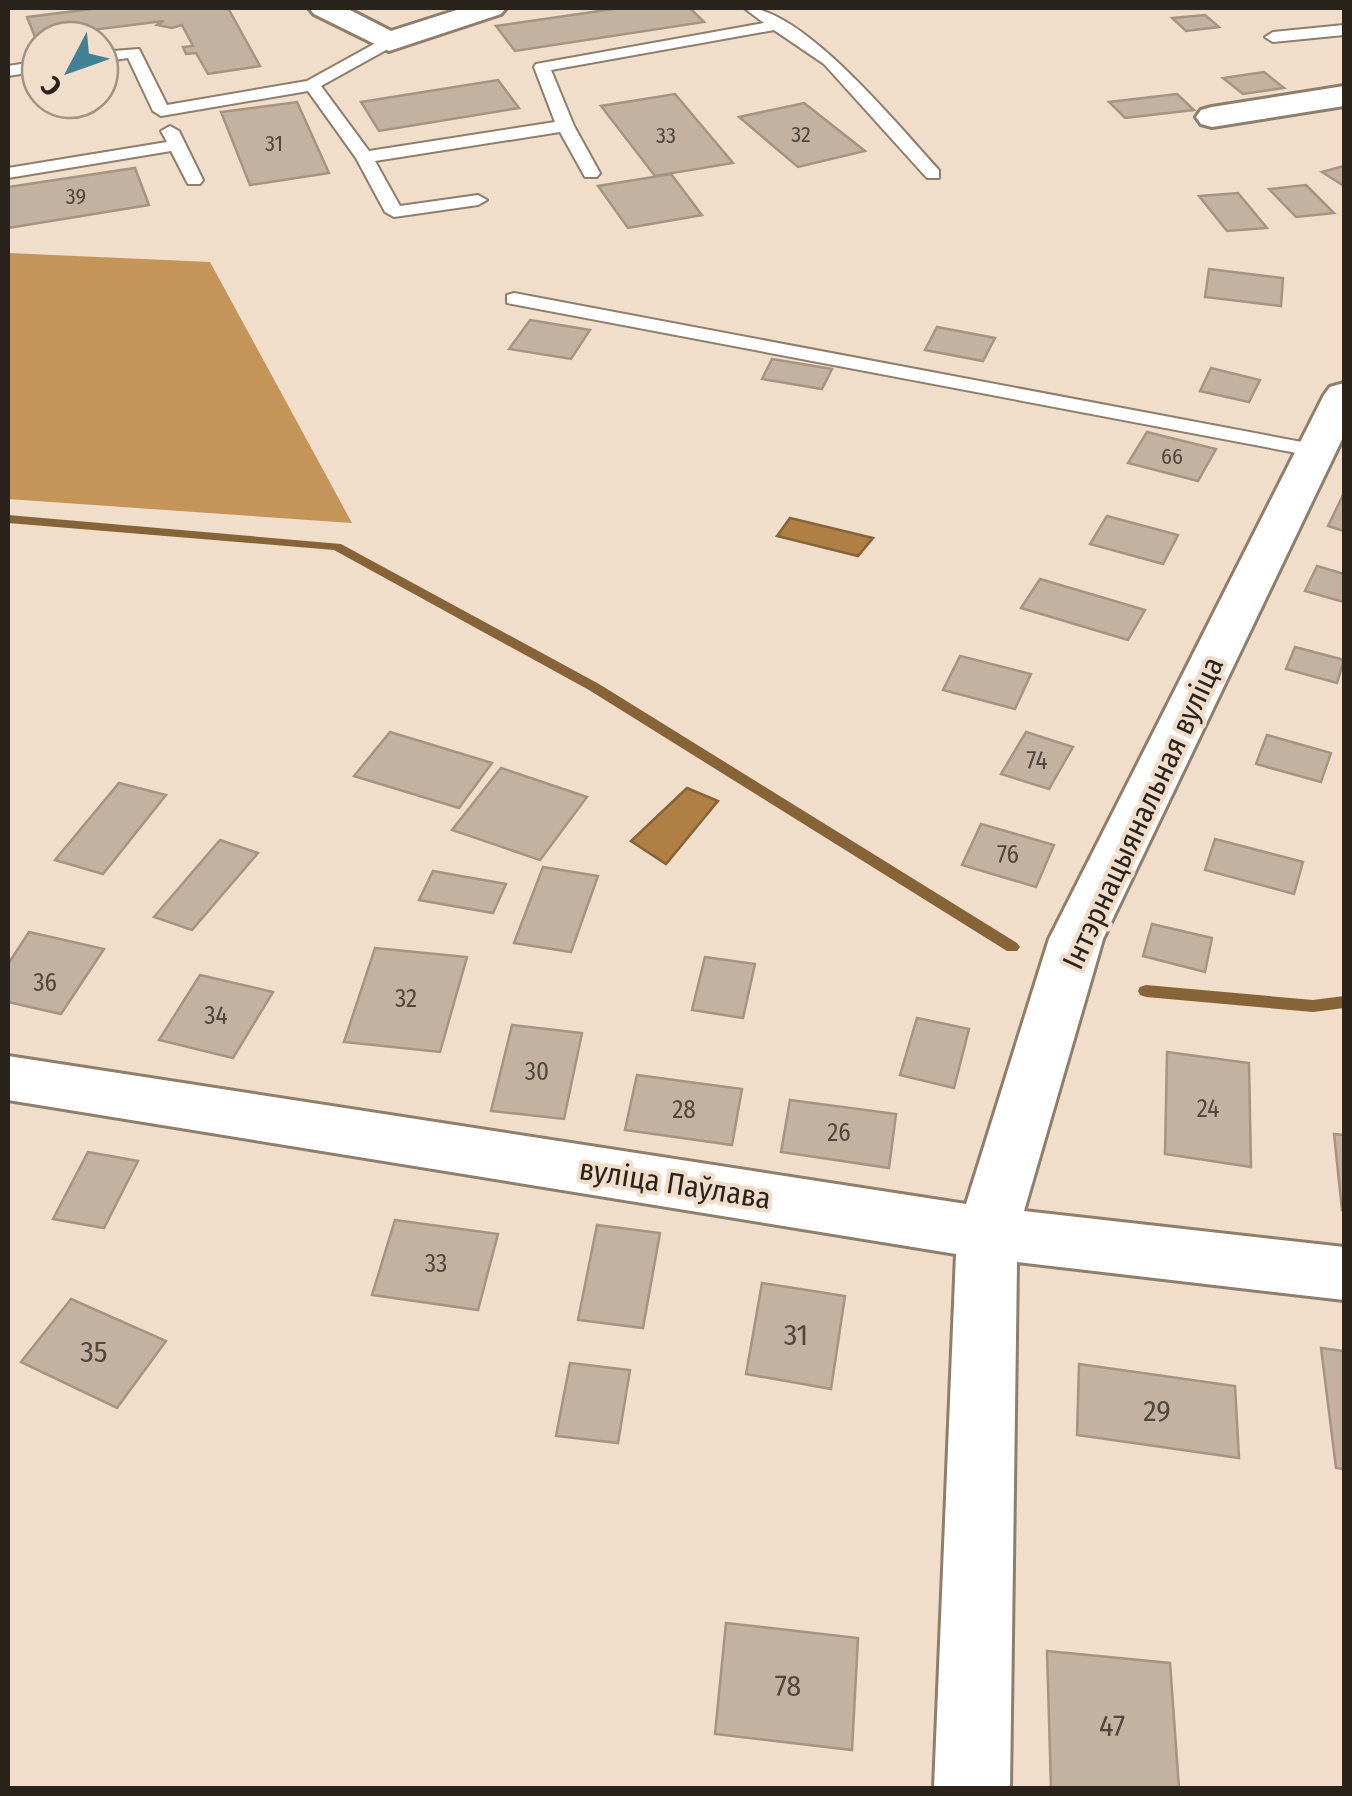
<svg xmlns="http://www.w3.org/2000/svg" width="1352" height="1796" viewBox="0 0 1352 1796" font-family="'Fira Sans Condensed',sans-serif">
<rect width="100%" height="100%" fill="#f0deca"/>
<path fill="#c59459" d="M8,253L210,262L352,523L8,499Z"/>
<g fill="#af7f44" stroke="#876338" stroke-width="2.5">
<path d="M790,518L873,538L858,556L777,536Z"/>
<path d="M687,788L718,801L666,864L631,841Z"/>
</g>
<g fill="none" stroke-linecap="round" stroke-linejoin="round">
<g fill="#876338" fill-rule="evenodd">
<path d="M8,515L341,544L599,684L1017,943L1020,947L1017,951H1007L589,690L334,550L8,523Z"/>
<path d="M1146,985L1313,1000L1344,996V1008L1313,1012L1146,997L1140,995L1138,991L1140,987Z"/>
</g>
</g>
<g fill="#c3b29f" stroke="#a59482" stroke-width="2.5">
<path d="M99,8H228L260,66L208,74L196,53L186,54L183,47L193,46L182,25L172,28L157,25L164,21L35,37L27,17Z"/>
<path d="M620,8H690L704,22L515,51L496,26Z"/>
<path d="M1205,15L1219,27L1186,31L1172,18Z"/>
<path d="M1264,72L1284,88L1243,94L1223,78Z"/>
<path d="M498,80L519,108L379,131L361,102Z"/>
<path d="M675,94L733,163L655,176L601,106Z"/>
<path d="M1177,94L1194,110L1125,118L1109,102Z"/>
<path d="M297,102L329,173L250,185L221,112Z"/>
<path d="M804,103L865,151L798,167L739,117Z"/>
<path d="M1344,166V186L1322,172Z"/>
<path d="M135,168L149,205L8,228V187Z"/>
<path d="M671,174L702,215L628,228L598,186Z"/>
<path d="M1306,185L1334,213L1296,217L1269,189Z"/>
<path d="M1238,193L1267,228L1227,231L1199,196Z"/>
<path d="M1209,269L1283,278L1281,306L1205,297Z"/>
<path d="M530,320L590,330L571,359L509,349Z"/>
<path d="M937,327L995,338L983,361L925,350Z"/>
<path d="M772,359L832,369L822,389L762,379Z"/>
<path d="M1211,368L1260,380L1249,402L1200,391Z"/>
<path d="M1147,432L1216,449L1198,481L1128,463Z"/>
<path d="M1344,493V531L1328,526Z"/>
<path d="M1107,516L1178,535L1163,564L1090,544Z"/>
<path d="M1317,566L1344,574V602L1305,591Z"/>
<path d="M1040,579L1145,610L1128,640L1021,608Z"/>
<path d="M1295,647L1344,660L1337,683L1286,669Z"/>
<path d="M960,656L1031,674L1015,709L943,690Z"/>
<path d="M390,732L492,763L459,808L354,776Z"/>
<path d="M1026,732L1073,747L1049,789L1001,774Z"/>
<path d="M1267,735L1331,753L1321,782L1256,764Z"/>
<path d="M501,768L587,797L540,860L452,830Z"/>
<path d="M119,783L166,795L103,874L55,860Z"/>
<path d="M981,824L1054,845L1036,887L962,865Z"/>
<path d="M1215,839L1303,862L1294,894L1205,870Z"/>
<path d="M220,840L258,853L192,930L154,917Z"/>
<path d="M543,867L598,876L571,952L514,943Z"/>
<path d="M433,871L506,884L493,913L419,900Z"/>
<path d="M1152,924L1212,938L1205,972L1143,956Z"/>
<path d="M29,932L104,949L61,1014L8,1002V964Z"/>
<path d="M375,948L467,957L440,1052L344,1042Z"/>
<path d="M705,957L755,964L743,1018L692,1010Z"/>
<path d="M200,975L273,992L233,1058L159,1040Z"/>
<path d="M917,1018L969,1029L954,1088L900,1075Z"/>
<path d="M512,1025L582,1033L564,1119L491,1111Z"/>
<path d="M1167,1052L1249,1063L1251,1167L1165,1154Z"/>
<path d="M637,1075L742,1089L732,1145L625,1130Z"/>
<path d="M790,1100L896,1114L889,1168L781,1152Z"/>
<path d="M1334,1134L1344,1135V1210H1342Z"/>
<path d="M88,1152L138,1161L104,1228L53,1219Z"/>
<path d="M395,1220L498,1234L478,1310L372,1295Z"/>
<path d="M597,1225L660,1233L643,1328L578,1320Z"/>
<path d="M762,1283L845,1296L831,1389L746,1374Z"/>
<path d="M71,1299L166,1341L117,1408L21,1362Z"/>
<path d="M1321,1348L1344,1351V1469L1336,1468Z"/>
<path d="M570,1363L630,1370L618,1443L556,1436Z"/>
<path d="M1079,1364L1235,1386L1239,1458L1077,1435Z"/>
<path d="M726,1623L858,1638L852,1750L715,1734Z"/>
<path d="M1047,1651L1170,1663L1179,1788H1051Z"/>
</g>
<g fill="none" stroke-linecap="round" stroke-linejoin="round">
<g stroke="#8e7e6c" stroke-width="4">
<g id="service">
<path d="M744,8C800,4 901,129 939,170V178H927L824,64L774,30L551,70L574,126L600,173L597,177H585L560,132L375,161L400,206L478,195L487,200L478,205L394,217L385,212L356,158L308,91L161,116L153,111L128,58L100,62V52L139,49L167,105L307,81L383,39H395V45L321,86L369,151L555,122L534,67L536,64L764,23Z"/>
<path d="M1344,25V35L1273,42L1265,37L1273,32Z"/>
<path d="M40,61V71L8,76V66Z"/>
<path d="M170,126L179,131L203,180L200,184H188L171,151L8,178V168L167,142L161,131Z"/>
<path d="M514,293L1318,445L1329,451L1318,457L507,303V295Z"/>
</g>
</g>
<g stroke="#8e7e6c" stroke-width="6">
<g id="minor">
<path d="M309,8H346L391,31L463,8H506L501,14L389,51L314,14Z"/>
<path d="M1344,86V106L1212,127L1201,124L1196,117L1201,110L1212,107Z"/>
<path d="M1344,383V435L1103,939L1024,1211L1344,1247V1300L1017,1262L1010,1788H934L956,1254L8,1100V1056L966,1204L1049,939L1324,395L1330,387Z"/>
</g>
</g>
<use href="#service" fill="#fff" fill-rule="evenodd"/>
<use href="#minor" fill="#fff" fill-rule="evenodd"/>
</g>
<g text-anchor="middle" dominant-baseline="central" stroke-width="8" stroke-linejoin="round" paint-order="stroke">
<g font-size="22" fill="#50473d">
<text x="801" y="134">32</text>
<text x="666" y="135">33</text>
<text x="274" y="143">31</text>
<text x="76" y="196">39</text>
<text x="1172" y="456">66</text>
</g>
<g font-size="25" fill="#50473d">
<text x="1037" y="761">74</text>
<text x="1008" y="855">76</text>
<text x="45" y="983">36</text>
<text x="406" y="999">32</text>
<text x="216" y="1016">34</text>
<text x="537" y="1072">30</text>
<text x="1208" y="1109">24</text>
<text x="684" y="1110">28</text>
<text x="839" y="1133">26</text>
<text x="436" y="1264">33</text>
</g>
<g font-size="30" fill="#2a231c" stroke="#f0deca">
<text transform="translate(1143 813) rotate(-65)">Інтэрнацыянальная вуліца</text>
<text transform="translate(675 1184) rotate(9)">вуліца Паўлава</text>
</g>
<g font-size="30" fill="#50473d">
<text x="796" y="1335">31</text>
<text x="94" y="1352">35</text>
<text x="1157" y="1411">29</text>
<text x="788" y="1686">78</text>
<text x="1112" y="1726">47</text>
</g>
</g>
<rect width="1352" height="1796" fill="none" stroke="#2a231c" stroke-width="20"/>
<g transform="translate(70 70) rotate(229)"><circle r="48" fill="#f0deca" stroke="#a19384" stroke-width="2.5"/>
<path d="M0-8L18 38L0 25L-18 38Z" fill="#418194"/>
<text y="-15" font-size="28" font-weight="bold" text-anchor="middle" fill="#2a231c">С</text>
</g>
</svg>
